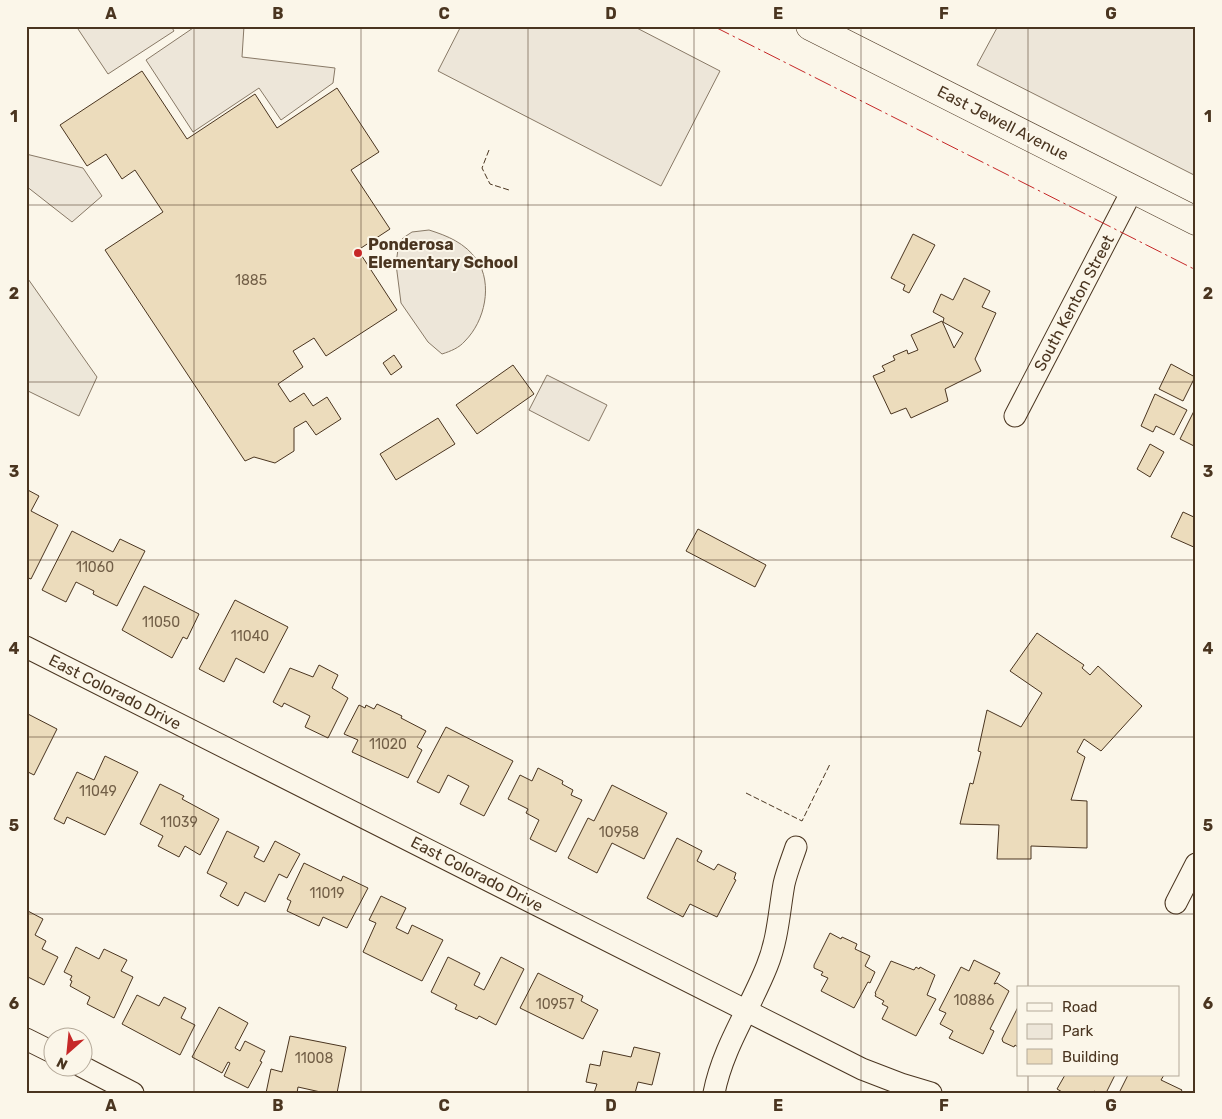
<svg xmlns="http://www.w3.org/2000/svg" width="1222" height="1119" viewBox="0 0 1222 1119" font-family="Rubik,sans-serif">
<rect width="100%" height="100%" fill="#fbf6e9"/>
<g fill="#ede6d9" stroke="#887966">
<path d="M76,26H171L174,31L108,74Z"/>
<path d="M196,26H244L242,57L335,68L333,83L281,120L259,88L193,132L146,60Z"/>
<path d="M461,26H633L720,71L661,186L438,71Z"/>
<path d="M998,26H1196V176L977,65Z"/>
<path d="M26,154L83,168L102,196L72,222L26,186Z"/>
<path d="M429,230C448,236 465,243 477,260C493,284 485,321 465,341C459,348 451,351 442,354L428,342L401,303L396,264L398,249L403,238L412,232Z"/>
<path d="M547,375L607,405L589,441L529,410Z"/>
</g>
<path fill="#ede7d9" stroke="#887966" d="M26,276L97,377L79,416L26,390Z"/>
<g fill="#ecdcbc" stroke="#4a3520">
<path d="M142,71L187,139L255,94L277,128L337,88L379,152L351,170L390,229L358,250L397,310L326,356L314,338L293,351L303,367L278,384L290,402L304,393L313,406L327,397L341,419L316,435L306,421L294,428V451L275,463L254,457L245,461L105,250L163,212L135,170L122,179L106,154L87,166L60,125Z"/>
<path d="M913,234L935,245L909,293L903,290L905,285L891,278Z"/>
<path d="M964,278L990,291L982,307L996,313L975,359L981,371L945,389L948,401L911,418L906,408L891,414L873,376L885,371L882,366L895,360L893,356L907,350L908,354L918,350L911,335L942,321L954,348L963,333L943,322L944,318L933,312L941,294L953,300Z"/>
<path d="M394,355L402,367L391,375L383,363Z"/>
<path d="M1171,364L1195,377L1183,401L1159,389Z"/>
<path d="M513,365L534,394L477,434L456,405Z"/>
<path d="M1155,394L1187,410L1174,435L1156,426L1153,432L1141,426Z"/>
<path d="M1194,411L1196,412V447L1180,439Z"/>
<path d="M438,418L455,444L396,480L380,454Z"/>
<path d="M1150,444L1164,452L1150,477L1137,469Z"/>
<path d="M26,489L39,496L31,511L58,525L31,579L26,577Z"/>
<path d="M1183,512L1196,518V548L1171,537Z"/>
<path d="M698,529L766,565L755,587L686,551Z"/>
<path d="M72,531L113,552L120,539L145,551L117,606L93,594L94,591L76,582L66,602L42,590Z"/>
<path d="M144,586L199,614L187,639L183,637L172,658L122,630Z"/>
<path d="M235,600L288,627L264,673L236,658L224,682L199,669Z"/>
<path d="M1037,633L1084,665L1082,668L1090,675L1098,666L1142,706L1101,751L1084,739L1077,752L1085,757L1071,800L1087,801V848L1031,846V859H997L999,825L960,824L970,783L973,784L981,752L978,751L987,710L1021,727L1042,693L1010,671Z"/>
<path d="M319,665L338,675L332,688L348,698L328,738L305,727L310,716L284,703L282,707L273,702L290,668L313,677Z"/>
<path d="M377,704L402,716L401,718L426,731L417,747L422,750L408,778L352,752L358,740L344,734L359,705L365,708L366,705L374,709Z"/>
<path d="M26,713L57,729L34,775L26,771Z"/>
<path d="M446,727L513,761L484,816L460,804L469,786L448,775L439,793L417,782Z"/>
<path d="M105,756L138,772L105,835L67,817L64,824L54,819L77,772L94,780Z"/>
<path d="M538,768L563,781L562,784L573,790L571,795L582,800L556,852L530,839L539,820L526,813L528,809L508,799L520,775L532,781Z"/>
<path d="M160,784L184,796L182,799L219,819L200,855L185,846L179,857L158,846L163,836L140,824Z"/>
<path d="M612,785L667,813L644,859L612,843L597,873L568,858L588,818L594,821Z"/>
<path d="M227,831L259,847L254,857L264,862L275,841L300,854L287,878L279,874L265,902L245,892L238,906L220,896L227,883L207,873Z"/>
<path d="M677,838L702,851L697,861L714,870L718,864L736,873L734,879L736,880L717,917L690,904L683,917L647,898Z"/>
<path d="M304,863L341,881L343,876L368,888L347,928L323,917L319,926L287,911L291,901L287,899Z"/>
<path d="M381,896L406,908L396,928L408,934L412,925L443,940L422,981L363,952L376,923L369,920Z"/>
<path d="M26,910L43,919L35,935L46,941L42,949L58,957L44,985L26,976Z"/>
<path d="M830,933L841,939L842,937L857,944L855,949L870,956L865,966L875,972L870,983L868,982L854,1008L821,991L828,978L821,975L823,972L814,968V965Z"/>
<path d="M76,947L99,959L104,949L127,960L121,971L133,977L114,1018L87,1004L90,997L70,986L72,981L70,980L72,976L64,972Z"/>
<path d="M448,957L480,973L474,985L484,990L501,957L524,969L496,1025L479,1016L477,1019L455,1009L457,1005L431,992Z"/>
<path d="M974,960L1000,973L994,984L997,983L1009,991L990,1029L994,1031L983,1054L949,1038L953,1031L940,1024L946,1013L939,1010L961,967L969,971Z"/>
<path d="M891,961L914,970L916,967L919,969L920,967L935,975L927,995L936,999L916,1036L882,1019L888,1007L882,1004L884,1001L875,996L876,994L875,993Z"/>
<path d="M538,973L583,996L581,1001L598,1010L583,1039L520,1008Z"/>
<path d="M137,995L159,1006L164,997L186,1008L181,1018L195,1025L180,1055L122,1024Z"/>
<path d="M219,1007L248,1023L235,1048L240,1051L245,1041L265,1051L260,1061L262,1062L248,1088L224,1076L230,1063L228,1062L222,1073L192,1057Z"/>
<path d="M1018,1007V1047L1015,1045L1014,1047L1003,1042L1002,1039Z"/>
<path d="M290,1036L346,1047L337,1093H325L298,1087L297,1093H266L271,1069L282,1072Z"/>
<path d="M634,1047L660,1053L652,1085L638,1082L635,1093H594L597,1084L586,1082L590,1064L600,1066L603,1051L631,1057Z"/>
<path d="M1065,1075H1115L1106,1093H1098L1094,1091L1093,1093H1064L1057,1089Z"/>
<path d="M1128,1075H1164L1161,1080L1182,1090L1180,1093H1119Z"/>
</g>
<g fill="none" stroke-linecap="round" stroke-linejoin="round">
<g stroke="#4a3520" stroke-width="23">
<g id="minor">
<path d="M1015,416L1133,189"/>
<path d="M26,647L862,1069L901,1084L931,1093"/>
<path d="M1176,903L1196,864"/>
<path d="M26,1039L52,1052"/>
<path d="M81,1066L133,1093"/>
<path d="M714,1093C723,1047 750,1009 767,966C778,939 779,912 784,884C787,871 792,859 796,847"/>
</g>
</g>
<g stroke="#4a3520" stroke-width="29">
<path id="tertiary" d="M810,26L1196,221"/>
</g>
<use href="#minor" stroke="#fbf6e9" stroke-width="21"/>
<use href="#tertiary" stroke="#fbf6e9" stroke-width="28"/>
<g stroke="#4a3520" stroke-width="1" stroke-dasharray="6 2.5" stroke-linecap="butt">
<path d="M489,150L482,168L490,184L509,190"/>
<path d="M746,793L802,821L830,764"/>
</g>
<path stroke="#c62828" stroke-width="1" stroke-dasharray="18 4 2.5 4" stroke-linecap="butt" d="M713,26L1196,270"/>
</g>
<path fill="none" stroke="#4a3520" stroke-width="1" stroke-opacity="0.55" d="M194,26V1093M361,26V1093M528,26V1093M694,26V1093M861,26V1093M1028,26V988M26,205H1196M26,382H1196M26,560H1196M26,737H1196M26,914H1196M1028,1075V1093"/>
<circle fill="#c62828" stroke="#fbf6e9" stroke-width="2" cx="358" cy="253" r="5"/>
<g text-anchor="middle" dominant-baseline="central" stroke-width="4" stroke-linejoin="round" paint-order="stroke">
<g font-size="14" fill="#725f47">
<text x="251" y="280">1885</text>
<text x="95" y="567">11060</text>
<text x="161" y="622">11050</text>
<text x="250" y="636">11040</text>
<text x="388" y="744">11020</text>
<text x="98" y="791">11049</text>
<text x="179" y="822">11039</text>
<text x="619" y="832">10958</text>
<text x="327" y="893">11019</text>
<text x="974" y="1000">10886</text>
<text x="555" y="1004">10957</text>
<text x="314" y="1058">11008</text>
</g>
<g font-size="16" fill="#4a3520" stroke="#fbf6e9">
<text transform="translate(1003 123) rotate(27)">East Jewell Avenue</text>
<text transform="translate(1074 303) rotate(-62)">South Kenton Street</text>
<text transform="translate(115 692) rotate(27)">East Colorado Drive</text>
<text transform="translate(477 874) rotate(27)">East Colorado Drive</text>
</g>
<g font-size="16" font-weight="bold" fill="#4a3520" stroke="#fbf6e9" text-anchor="start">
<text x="368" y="244">Ponderosa<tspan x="368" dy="18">Elementary School</tspan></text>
</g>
</g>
<rect width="1222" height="1119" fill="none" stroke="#fbf6e9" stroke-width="55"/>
<rect x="1017" y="986" width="162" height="90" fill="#fbf6e9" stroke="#b4a999"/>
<rect x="1027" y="1003" width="25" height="8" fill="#fbf6e9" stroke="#b4a999"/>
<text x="1062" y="1012" font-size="15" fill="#4a3520">Road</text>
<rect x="1027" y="1024" width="25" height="15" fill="#ede6d9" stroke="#b4a999"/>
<text x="1062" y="1036" font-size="15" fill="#4a3520">Park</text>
<rect x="1027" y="1049" width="25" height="15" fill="#ecdcbc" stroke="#b4a999"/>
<text x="1062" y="1062" font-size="15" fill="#4a3520">Building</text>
<g transform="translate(68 1052) rotate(207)"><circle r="24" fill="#fbf6e9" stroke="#b4a999"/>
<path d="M0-4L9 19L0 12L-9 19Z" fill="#c62828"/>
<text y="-8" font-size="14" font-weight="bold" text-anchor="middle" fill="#4a3520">N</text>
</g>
<rect x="28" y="28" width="1166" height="1064" fill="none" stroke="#4a3520" stroke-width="2"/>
<g font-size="16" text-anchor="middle" font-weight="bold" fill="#4a3520">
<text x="111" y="19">A</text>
<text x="278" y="19">B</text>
<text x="444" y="19">C</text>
<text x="611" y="19">D</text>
<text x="778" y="19">E</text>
<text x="944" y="19">F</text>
<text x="1111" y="19">G</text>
<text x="14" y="122">1</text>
<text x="1208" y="122">1</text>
<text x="14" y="299">2</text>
<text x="1208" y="299">2</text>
<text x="14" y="477">3</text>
<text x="1208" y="477">3</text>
<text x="14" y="654">4</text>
<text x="1208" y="654">4</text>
<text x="14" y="831">5</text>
<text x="1208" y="831">5</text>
<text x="14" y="1009">6</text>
<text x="1208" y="1009">6</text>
<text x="111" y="1111">A</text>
<text x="278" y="1111">B</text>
<text x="444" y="1111">C</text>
<text x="611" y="1111">D</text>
<text x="778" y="1111">E</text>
<text x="944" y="1111">F</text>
<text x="1111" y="1111">G</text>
</g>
</svg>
